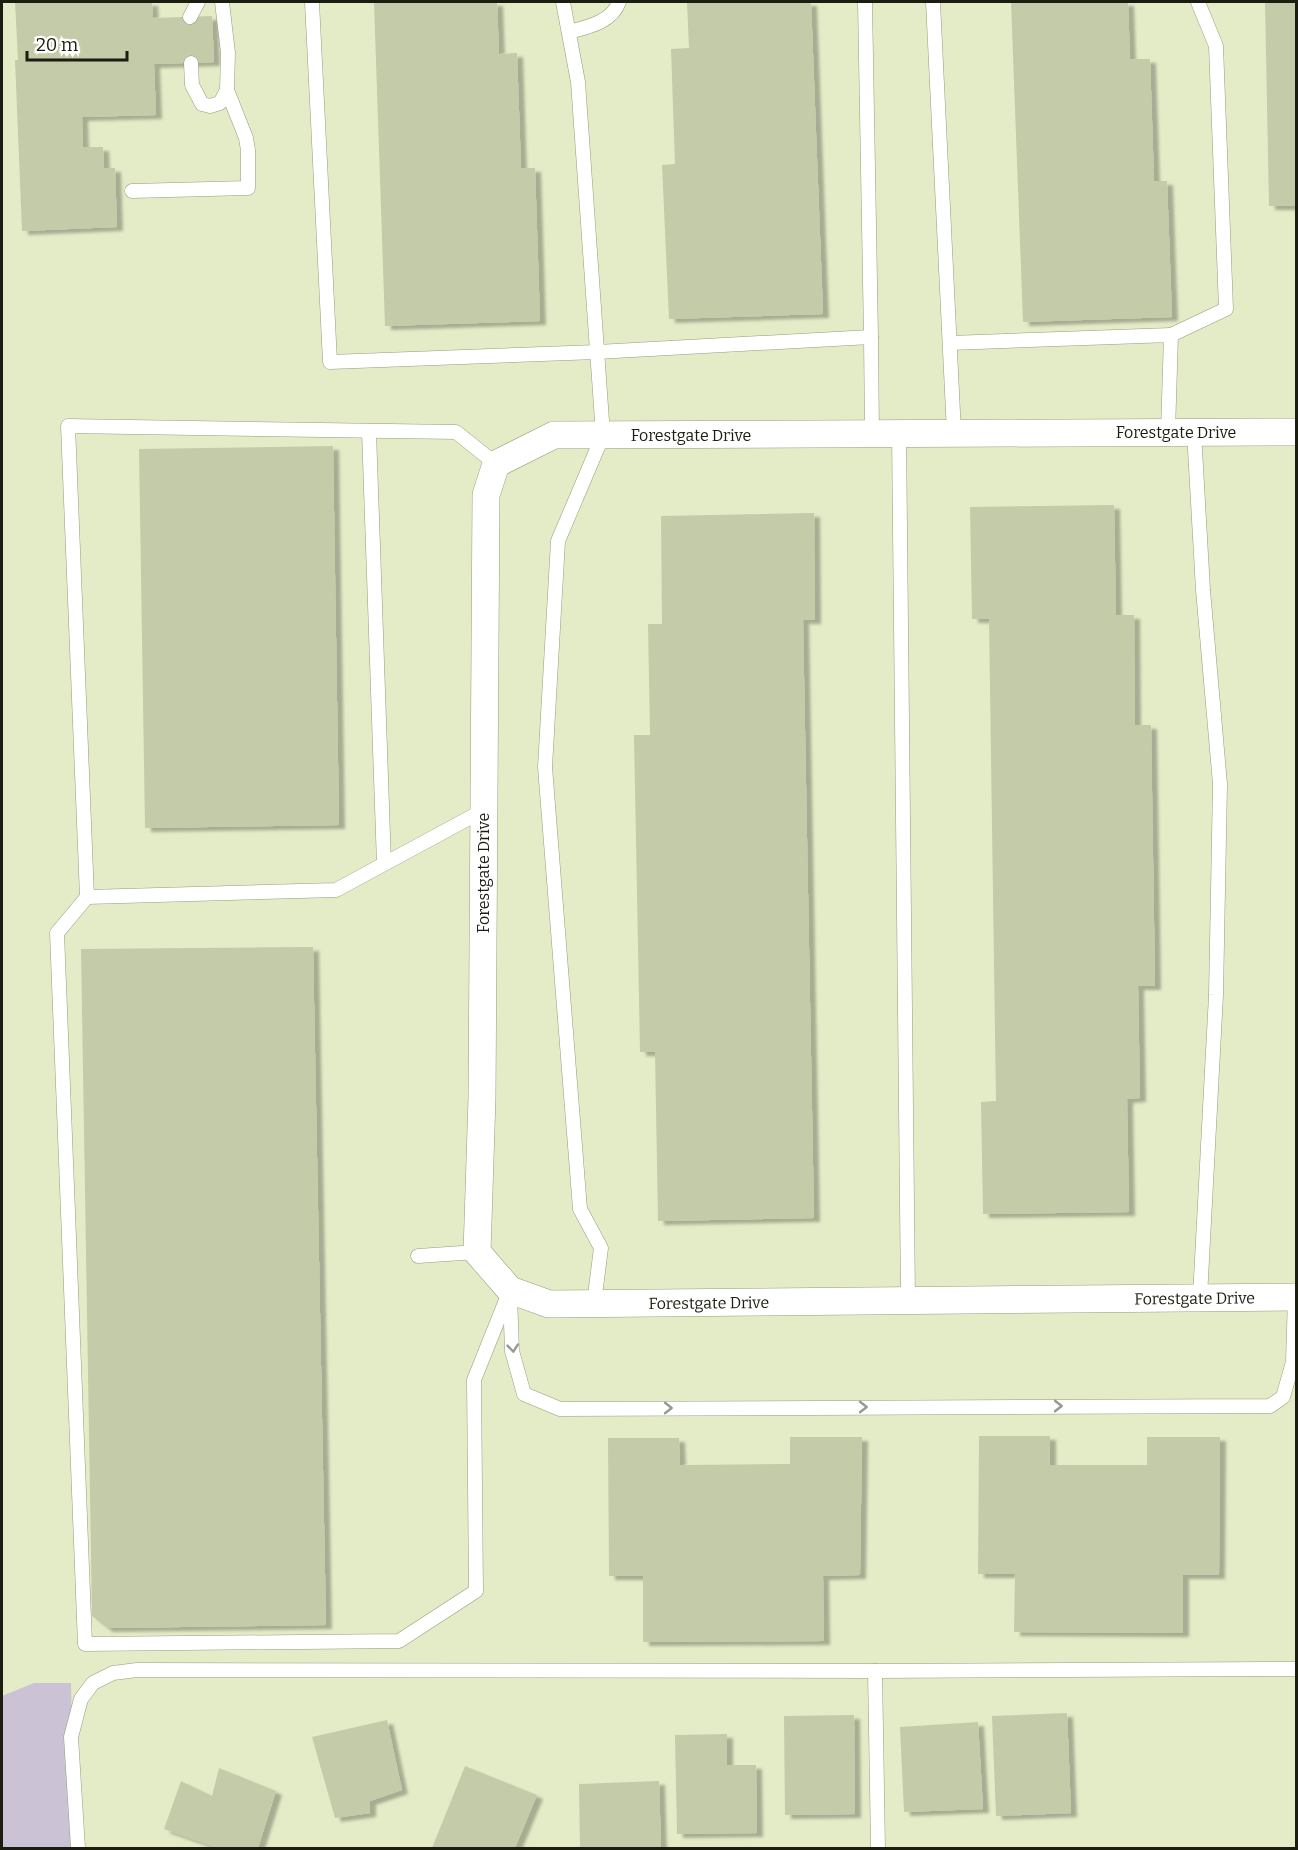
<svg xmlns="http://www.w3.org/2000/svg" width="1298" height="1850" viewBox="0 0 1298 1850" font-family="Bitter,serif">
<defs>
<filter id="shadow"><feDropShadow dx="6" dy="4" stdDeviation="1.5" flood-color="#0004"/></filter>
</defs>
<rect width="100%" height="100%" fill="#e4ebc7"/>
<path fill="#cbc2d6" d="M34,1683H71L74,1848H2V1696Z"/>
<g fill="#c4cba8" filter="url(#shadow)">
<path d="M15,2H152L153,18L212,16L214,62L154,64L156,115L82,117L83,147H103L104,168H115L117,227L22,231L15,60H18Z"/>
<path d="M374,2H497L499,54L517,53L521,168H535L540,321L385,326Z"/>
<path d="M687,2H811L823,314L669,319L662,165L675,164L671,49L689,48Z"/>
<path d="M1011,2H1128L1130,59H1150L1154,181H1167L1172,317L1023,322Z"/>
<path d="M1265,2H1296V206H1269Z"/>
<path d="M333,446L339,825L145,828L139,449Z"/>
<path d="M1114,505L1116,615H1134L1135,725H1151L1155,986H1138L1140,1098L1127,1099L1129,1212L983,1214L981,1102L996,1101L989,619H972L970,507Z"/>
<path d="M814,513L815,620H803L814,1218L658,1221L655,1052H640L634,735H650L648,624H662L661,516Z"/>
<path d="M313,947L326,1625L107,1628L92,1616L81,949Z"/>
<path d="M979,1436H1050V1465H1147V1437H1220L1219,1575H1183V1633L1014,1632L1015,1574H978Z"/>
<path d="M790,1437H862L860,1575L823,1576L824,1641L643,1642V1576H609L608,1438H679L680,1465L790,1464Z"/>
<path d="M1067,1713L1071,1813L996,1816L992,1716Z"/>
<path d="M854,1715L855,1814L785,1815L784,1716Z"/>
<path d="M387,1720L402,1790L370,1801V1813L335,1818L312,1737Z"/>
<path d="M978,1722L983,1809L904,1812L900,1727Z"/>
<path d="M727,1734V1765H756L757,1833L677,1834L675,1735Z"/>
<path d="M465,1766L537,1795L515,1848H432Z"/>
<path d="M219,1768L276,1791L258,1848H218L164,1829L181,1781L212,1796Z"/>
<path d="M659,1781L661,1848H580L579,1784Z"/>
</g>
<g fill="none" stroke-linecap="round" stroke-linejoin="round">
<g stroke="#969d7c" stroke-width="15">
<g id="service">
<path d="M312,2L330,362L597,352L871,337L872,434"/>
<path d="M563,2L578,82L603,435L558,541L545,767L580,1209L601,1248L594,1303"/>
<path d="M865,2L871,337"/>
<path d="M933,2L954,433"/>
<path d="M190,17L198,2"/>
<path d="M569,32C588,27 612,22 619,2"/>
<path d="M191,63L192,85L202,104L210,106L220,103L227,90L228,53L222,2"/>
<path d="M132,191L248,188V150L246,138L227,90"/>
<path d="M1171,335L1226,309L1216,46L1198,2"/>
<path d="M950,343L1171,335L1168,432"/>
<path d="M369,431L384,864"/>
<path d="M1194,432L1203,590L1220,784L1216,995L1200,1297"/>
<path d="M899,433L908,1300"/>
<path d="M484,810L336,890L87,897L68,426L456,432L496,464"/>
<path d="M87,897L57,933L85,1644L399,1641L476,1591L474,1380L510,1290"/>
<path d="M418,1256L477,1252"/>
<path d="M510,1295L512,1351L524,1394L560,1409L1270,1406L1283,1397L1293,1362L1295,1297"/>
<path d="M875,1671L878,1848"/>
<path d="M78,1848L71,1737L81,1699L93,1683L113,1673L137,1670L875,1671L1296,1669"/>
</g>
</g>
<g stroke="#969d7c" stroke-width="28">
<g id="minor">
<path id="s1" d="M1296,432L554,435L496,464L486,495L482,1098L477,1252L510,1290L549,1304L1296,1297"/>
</g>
</g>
<use href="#service" stroke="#fff" stroke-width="14"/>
<use href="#minor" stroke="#fff" stroke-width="27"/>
</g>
<defs><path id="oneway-chevron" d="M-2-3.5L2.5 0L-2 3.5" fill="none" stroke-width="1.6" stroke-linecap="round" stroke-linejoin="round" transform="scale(1.5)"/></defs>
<g stroke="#989993">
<use href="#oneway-chevron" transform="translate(513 1348) rotate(84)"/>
<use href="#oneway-chevron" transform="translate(1058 1406)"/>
<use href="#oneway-chevron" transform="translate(863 1407)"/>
<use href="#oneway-chevron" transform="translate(668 1408)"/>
</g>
<g text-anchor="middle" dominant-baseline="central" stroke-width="4.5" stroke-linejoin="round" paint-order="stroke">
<g font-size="16" fill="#1b1d10" stroke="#fff">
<text x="1176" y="432">Forestgate Drive</text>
<text x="691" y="435">Forestgate Drive</text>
<text transform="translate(483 873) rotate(-90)">Forestgate Drive</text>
<text stroke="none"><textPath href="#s1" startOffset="2334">Forestgate Drive</textPath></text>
<text stroke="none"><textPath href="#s1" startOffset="1848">Forestgate Drive</textPath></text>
</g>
</g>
<rect width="1298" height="1850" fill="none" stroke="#1b1d10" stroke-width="6"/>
<path d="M27 51v9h100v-9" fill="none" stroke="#1b1d10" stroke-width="3"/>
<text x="36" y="51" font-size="18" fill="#1b1d10" stroke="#ffffff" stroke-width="4.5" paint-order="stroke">20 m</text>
</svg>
